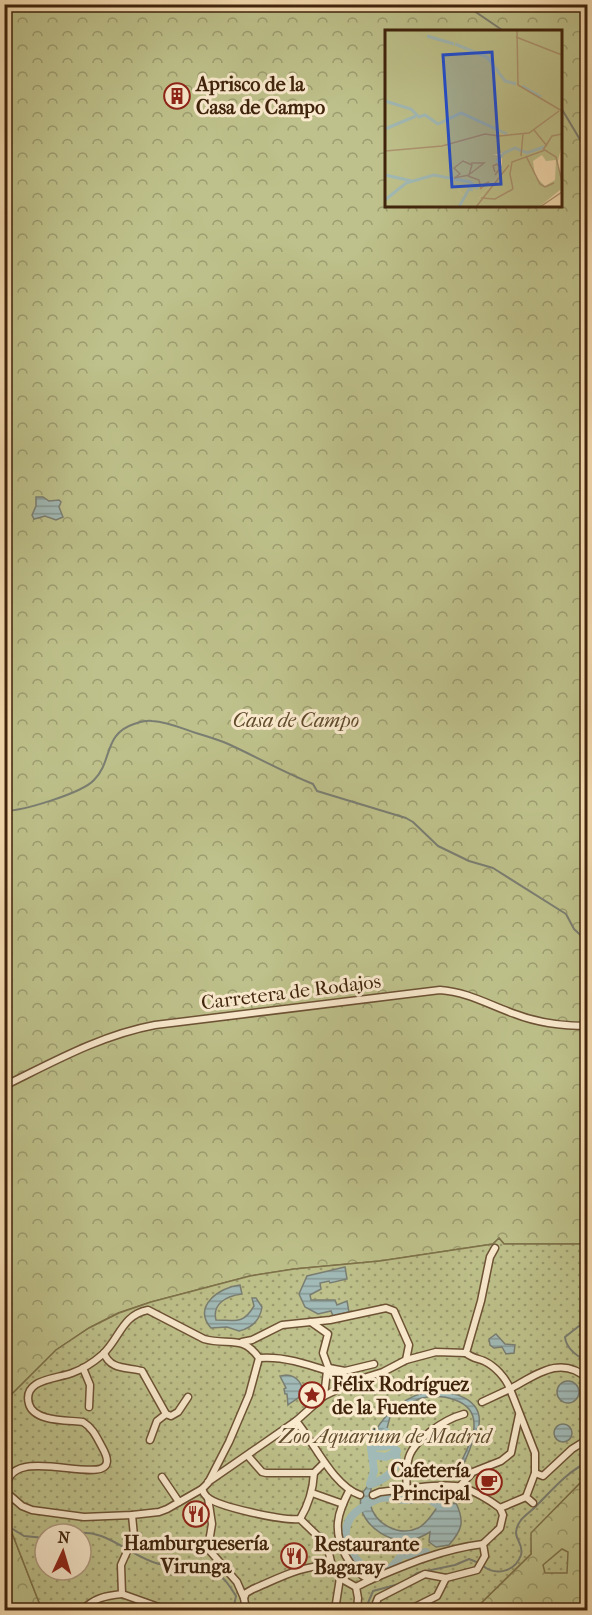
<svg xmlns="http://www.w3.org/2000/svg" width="592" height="1615" viewBox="0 0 592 1615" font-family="'IM FELL French Canon',serif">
<defs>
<pattern id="forest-crowns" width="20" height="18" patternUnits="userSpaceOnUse" patternTransform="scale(1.5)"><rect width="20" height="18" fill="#bec18b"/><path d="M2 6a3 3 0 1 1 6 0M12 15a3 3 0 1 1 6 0" fill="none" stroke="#9c9c70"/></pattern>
<pattern id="park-dots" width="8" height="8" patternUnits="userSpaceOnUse" patternTransform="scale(1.5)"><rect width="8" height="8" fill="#bec18b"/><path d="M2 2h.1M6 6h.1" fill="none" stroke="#9c9c70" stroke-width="1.8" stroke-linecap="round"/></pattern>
<pattern id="water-rules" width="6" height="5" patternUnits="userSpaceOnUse" patternTransform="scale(1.5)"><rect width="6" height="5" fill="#a1bab7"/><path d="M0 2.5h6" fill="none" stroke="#859793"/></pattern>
</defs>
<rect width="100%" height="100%" fill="#f7deb3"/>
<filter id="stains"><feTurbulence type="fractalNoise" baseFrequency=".00333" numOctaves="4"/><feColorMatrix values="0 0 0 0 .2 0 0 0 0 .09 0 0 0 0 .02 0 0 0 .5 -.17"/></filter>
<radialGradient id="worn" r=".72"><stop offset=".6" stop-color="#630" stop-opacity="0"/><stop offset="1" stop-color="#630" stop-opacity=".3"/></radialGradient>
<g fill="url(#forest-crowns)" stroke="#7e724b" stroke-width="1.5" fill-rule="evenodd">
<path d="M5,5H587L588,1234L585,1235L586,1244H504L499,1238L493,1244L380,1261L294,1269L250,1276L151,1302L118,1313L89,1328L56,1350L5,1401ZM386,32H560V206H386Z"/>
<path d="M587,1482V1610H474L531,1554L530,1533L580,1483Z"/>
<path d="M4,1515H5L42,1610H5Z"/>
</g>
<g fill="url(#park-dots)" stroke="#7e724b" stroke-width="1.5" fill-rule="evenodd">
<path d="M499,1238L504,1244H586L588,1254L587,1482L580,1483L531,1533V1554L474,1610H42L5,1515V1401L56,1350L89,1328L119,1313L151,1302L250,1276L294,1269L380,1261L493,1244ZM45,1534H81V1570H45Z"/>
<path d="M562,1549L568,1552L567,1573H545L543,1565Z"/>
</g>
<g fill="url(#water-rules)" stroke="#7a7e72" stroke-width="1.5">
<path d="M36,497H43L49,501L59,500L61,502L59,507L63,517L56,520L45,516L34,519L32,515L36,506Z"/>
<path d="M345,1267L347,1279L330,1283L329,1281L320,1283L321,1289L310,1295L311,1300H335L337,1305L347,1301L349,1312L333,1316L331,1311L318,1314L305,1307L299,1294L307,1276Z"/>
<path d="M240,1285L242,1294C226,1296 212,1304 216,1320C235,1320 243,1325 254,1306L252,1298H256L262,1307C260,1320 252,1328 239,1331L227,1327L211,1328C192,1306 220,1287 240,1285Z"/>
<path d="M496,1334L505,1344L515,1345L514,1353L506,1354L502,1347L494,1348L490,1345L489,1339Z"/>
<path d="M286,1375C296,1375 306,1385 300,1396C297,1400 292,1401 288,1405L287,1394H285L284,1389L286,1388L280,1376Z"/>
<circle cx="568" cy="1392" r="11"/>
<path d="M431,1391C452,1391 483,1398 479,1425C478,1431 475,1437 472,1443C469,1452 466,1461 460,1469L459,1467C464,1454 475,1438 474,1423C473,1399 442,1394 422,1398C411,1401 399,1410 390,1417L386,1432H375C386,1411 408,1395 431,1391Z"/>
<circle cx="563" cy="1433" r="9"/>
<path d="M370,1484H372C371,1490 369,1497 370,1503C374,1524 399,1537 418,1528C429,1523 435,1508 443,1500L445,1504L456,1503C465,1522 462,1530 449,1545L436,1547L429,1542L430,1532C420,1538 411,1542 399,1540C374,1537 345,1505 370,1484Z"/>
</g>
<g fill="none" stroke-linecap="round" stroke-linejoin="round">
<g stroke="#7a7e72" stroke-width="2">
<path d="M464,4L505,32"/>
<path d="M560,106L588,153"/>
<path d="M4,811C23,811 82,793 94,780C113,761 103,734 134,724C140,722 146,720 152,721C168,722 181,728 196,733C206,736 216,739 226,743C255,756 283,772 313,784L317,791L406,818L413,822L438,846L469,861L493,868L566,914L574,929L588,942"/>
<path d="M588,1319L565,1337C566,1348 577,1357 588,1361"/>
<path d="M4,1527L11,1528L24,1536L45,1538"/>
<path d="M73,1534C105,1526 130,1557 159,1564C178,1568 197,1564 214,1572C225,1577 230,1587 236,1596L233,1610"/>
<path d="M483,1566C496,1576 515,1572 521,1555C525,1541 508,1538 521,1520C526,1514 533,1510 538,1504C554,1488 567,1472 588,1462"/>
<path d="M409,1579L417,1573L455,1565L469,1559L479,1563"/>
<path d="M365,1610L373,1591L399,1584"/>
</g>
<g stroke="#a1bab7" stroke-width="8">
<path d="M371,1447L387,1446L393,1443"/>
<path d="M372,1455L386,1457L397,1451"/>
<path d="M370,1484L374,1471L371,1447L375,1432"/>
<path d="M372,1484C404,1471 401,1457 386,1432"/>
<path d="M426,1552L414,1555H402C398,1559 394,1566 389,1569C363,1584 321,1528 365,1506C370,1503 375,1499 381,1498C389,1496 397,1499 404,1500C412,1500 419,1498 427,1498L438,1505"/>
</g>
<g stroke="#6d5235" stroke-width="9">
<g id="street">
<path d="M4,1086C53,1062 101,1035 155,1025L440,990C468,992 489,1005 515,1014C538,1023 562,1026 588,1026"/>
<path d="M148,1310L204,1339C228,1346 242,1334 259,1358L249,1395L229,1442L208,1483L202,1489L167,1509L159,1512L132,1515L84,1517L32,1510L22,1506L7,1493C0,1431 134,1503 102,1447C97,1438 93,1428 83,1422C68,1420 34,1422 29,1404C22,1379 56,1379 72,1373C83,1369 94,1362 103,1354C120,1338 122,1315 148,1310Z"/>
<path d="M311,1322L328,1334L323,1353L330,1372"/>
<path d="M104,1353C110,1370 127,1367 142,1371L166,1414L171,1416L178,1412L188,1397"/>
<path d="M259,1358C292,1355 326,1372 357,1380"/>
<path d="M406,1360L436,1352L466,1353"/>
<path d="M83,1368L90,1385L89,1407"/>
<path d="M329,1368L345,1371L374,1364"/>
<path d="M324,1396L327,1371"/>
<path d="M482,1402L510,1389C506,1378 495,1366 484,1361C476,1358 472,1358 466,1353L481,1301L490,1257L495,1248"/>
<path d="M296,1421C314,1442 333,1486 360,1495"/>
<path d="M150,1440L157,1421L166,1414"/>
<path d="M248,1456L262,1472L266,1473H314L324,1463"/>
<path d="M535,1473L543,1476L572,1449L588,1439"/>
<path d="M162,1477L179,1502"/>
<path d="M208,1482L296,1421L324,1396L357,1380L383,1372L406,1360L409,1345L394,1311L386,1308L330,1320L282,1325L252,1340L242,1342"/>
<path d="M460,1486L473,1472L501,1461L511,1453L519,1415"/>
<path d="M202,1489C203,1492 205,1495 207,1497C218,1507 284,1521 300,1519L327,1545L332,1566L340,1578L335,1610"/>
<path d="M406,1490C407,1481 406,1470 408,1461C411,1441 445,1419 464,1414"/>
<path d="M349,1491C344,1501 339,1511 338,1522C336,1544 350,1571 370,1580C407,1564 443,1549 483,1544"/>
<path d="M312,1493L343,1504"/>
<path d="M373,1495L380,1492C400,1490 445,1482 462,1487C476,1492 488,1499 500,1508"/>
<path d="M208,1498L212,1524L209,1542L210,1551L237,1582L244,1598L246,1593L253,1589C277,1579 306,1563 332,1566"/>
<path d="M533,1503L526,1497L535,1473V1453L510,1389C536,1375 561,1354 588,1379"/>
<path d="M300,1519C309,1504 313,1491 314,1473"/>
<path d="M340,1578L356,1587"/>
<path d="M446,1578L477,1570L485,1556L483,1544L500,1528L503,1515L500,1508L526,1497"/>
<path d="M122,1594L164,1609L163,1610"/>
<path d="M244,1598L246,1610"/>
<path d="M82,1610C95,1598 104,1596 122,1594L121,1565L134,1536L132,1515"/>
<path d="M357,1610L358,1598L356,1587L370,1580"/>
<path d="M376,1610V1603L378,1598L425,1574L446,1578L437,1596L409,1610"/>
</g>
</g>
<use href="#street" stroke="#faeace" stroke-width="6"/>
</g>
<defs>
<g id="building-ring" transform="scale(1.35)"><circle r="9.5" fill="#faeace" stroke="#8f2418" stroke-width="1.5"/><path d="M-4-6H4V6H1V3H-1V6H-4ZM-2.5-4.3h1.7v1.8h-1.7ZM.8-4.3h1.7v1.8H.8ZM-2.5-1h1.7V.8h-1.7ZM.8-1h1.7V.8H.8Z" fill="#8f2418"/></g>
<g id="sight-ring" transform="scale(1.35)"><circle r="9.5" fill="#faeace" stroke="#8f2418" stroke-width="1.5"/><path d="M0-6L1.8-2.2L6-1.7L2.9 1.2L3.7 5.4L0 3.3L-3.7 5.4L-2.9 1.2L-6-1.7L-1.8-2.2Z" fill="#8f2418"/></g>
<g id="cafe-ring" transform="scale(1.35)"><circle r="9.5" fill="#faeace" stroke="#8f2418" stroke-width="1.5"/><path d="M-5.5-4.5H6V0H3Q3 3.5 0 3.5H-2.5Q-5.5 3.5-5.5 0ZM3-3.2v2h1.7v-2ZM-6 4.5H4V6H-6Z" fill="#8f2418"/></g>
<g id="restaurant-ring" transform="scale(1.35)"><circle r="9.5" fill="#faeace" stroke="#8f2418" stroke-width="1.5"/><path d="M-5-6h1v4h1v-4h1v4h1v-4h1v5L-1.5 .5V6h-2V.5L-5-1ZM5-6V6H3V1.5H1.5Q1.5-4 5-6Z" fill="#8f2418"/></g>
</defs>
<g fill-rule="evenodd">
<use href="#building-ring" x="177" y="96"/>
<use href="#sight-ring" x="312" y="1395"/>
<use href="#cafe-ring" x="489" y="1482"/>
<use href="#restaurant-ring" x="196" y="1514"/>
<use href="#restaurant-ring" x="294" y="1556"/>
</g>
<g text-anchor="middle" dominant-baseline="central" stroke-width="6" stroke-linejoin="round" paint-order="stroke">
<g font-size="20" font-weight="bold" fill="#3f230b" stroke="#faeace" text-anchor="start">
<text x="196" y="84">Aprisco de la<tspan x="196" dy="23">Casa de Campo</tspan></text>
<text x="332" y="1384">Félix Rodríguez<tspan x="332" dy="23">de la Fuente</tspan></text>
<text x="470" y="1470" text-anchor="end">Cafetería<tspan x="470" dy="23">Principal</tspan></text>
<text x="196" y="1543" text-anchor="middle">Hamburguesería<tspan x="196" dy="23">Virunga</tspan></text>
<text x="314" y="1544">Restaurante<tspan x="314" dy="23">Bagaray</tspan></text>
</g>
<g font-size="20" font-style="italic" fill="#5f4a2b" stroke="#faeace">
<text x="296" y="720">Casa de Campo</text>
<text x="385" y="1436">Zoo Aquarium de Madrid</text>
</g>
<g font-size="20" fill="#3f230b" stroke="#faeace">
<text transform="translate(291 992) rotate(-7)">Carretera de Rodajos</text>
</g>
</g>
<g transform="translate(385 30)">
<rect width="177" height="177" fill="#f7deb3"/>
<path d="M0,0H177V113L172,136L177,144V163L175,160L154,177H0ZM117,123V142L93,169H82L73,160L78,131ZM157,125L161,131L171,130L170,150L160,156L150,146L148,131Z" fill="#bec18b" fill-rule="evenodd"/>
<path d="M138,0H177V16L139,8ZM105,124L115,126L117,142L92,170L82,169L73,160L66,141L78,131Z" fill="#bec18b"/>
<path fill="none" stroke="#a1bab7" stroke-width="3" d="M42,6L69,14M70,14L102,27L120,51L131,54M137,56L156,67M0,71L26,79L34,87L40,85L53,94L76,83L122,104M0,99L31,86M116,138L112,131L119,123L130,118L142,123L159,117M0,145L27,151M0,170L21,153L49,145L85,152L93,159M74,177L84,159L88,160"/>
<path fill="none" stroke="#ad9370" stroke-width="1.5" d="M132,0L133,55L177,81M131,7L177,25M149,100L162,116M114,106L144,103L174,81M158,120L167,106L177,104M0,121L57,116L100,104L114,106M136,126L138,104M141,126L155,154L160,157L169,153M78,131L87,135L84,145L69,148L75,144L69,138ZM85,144L99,133H86M110,145L115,138L112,134L108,136L110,142M83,146L94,150L96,159M95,159L104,152L98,155M128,159L125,144L127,132L160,120L171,127L177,152M96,168L110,169L128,159M91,177L124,135M155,177L177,162"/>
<path fill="#1d4ed8" fill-opacity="0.15" stroke="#1d4ed8" stroke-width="3" d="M107,22L116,154L67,157L58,25Z"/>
<rect width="177" height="177" fill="none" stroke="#3f230b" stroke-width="3"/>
</g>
<rect width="592" height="1615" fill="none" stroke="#f7deb3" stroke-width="24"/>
<rect x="6" y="6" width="580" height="1603" fill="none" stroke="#3f230b" stroke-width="3"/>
<rect x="12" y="12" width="568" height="1591" fill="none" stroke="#3f230b" stroke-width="1.5"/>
<g transform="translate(63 1552) rotate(4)"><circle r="28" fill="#faeace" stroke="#af9a80" stroke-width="1.5"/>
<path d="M0-4.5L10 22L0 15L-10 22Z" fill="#8f2418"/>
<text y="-9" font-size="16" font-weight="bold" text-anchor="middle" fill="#3f230b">N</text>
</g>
<rect width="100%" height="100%" filter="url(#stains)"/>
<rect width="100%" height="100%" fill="url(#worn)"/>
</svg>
